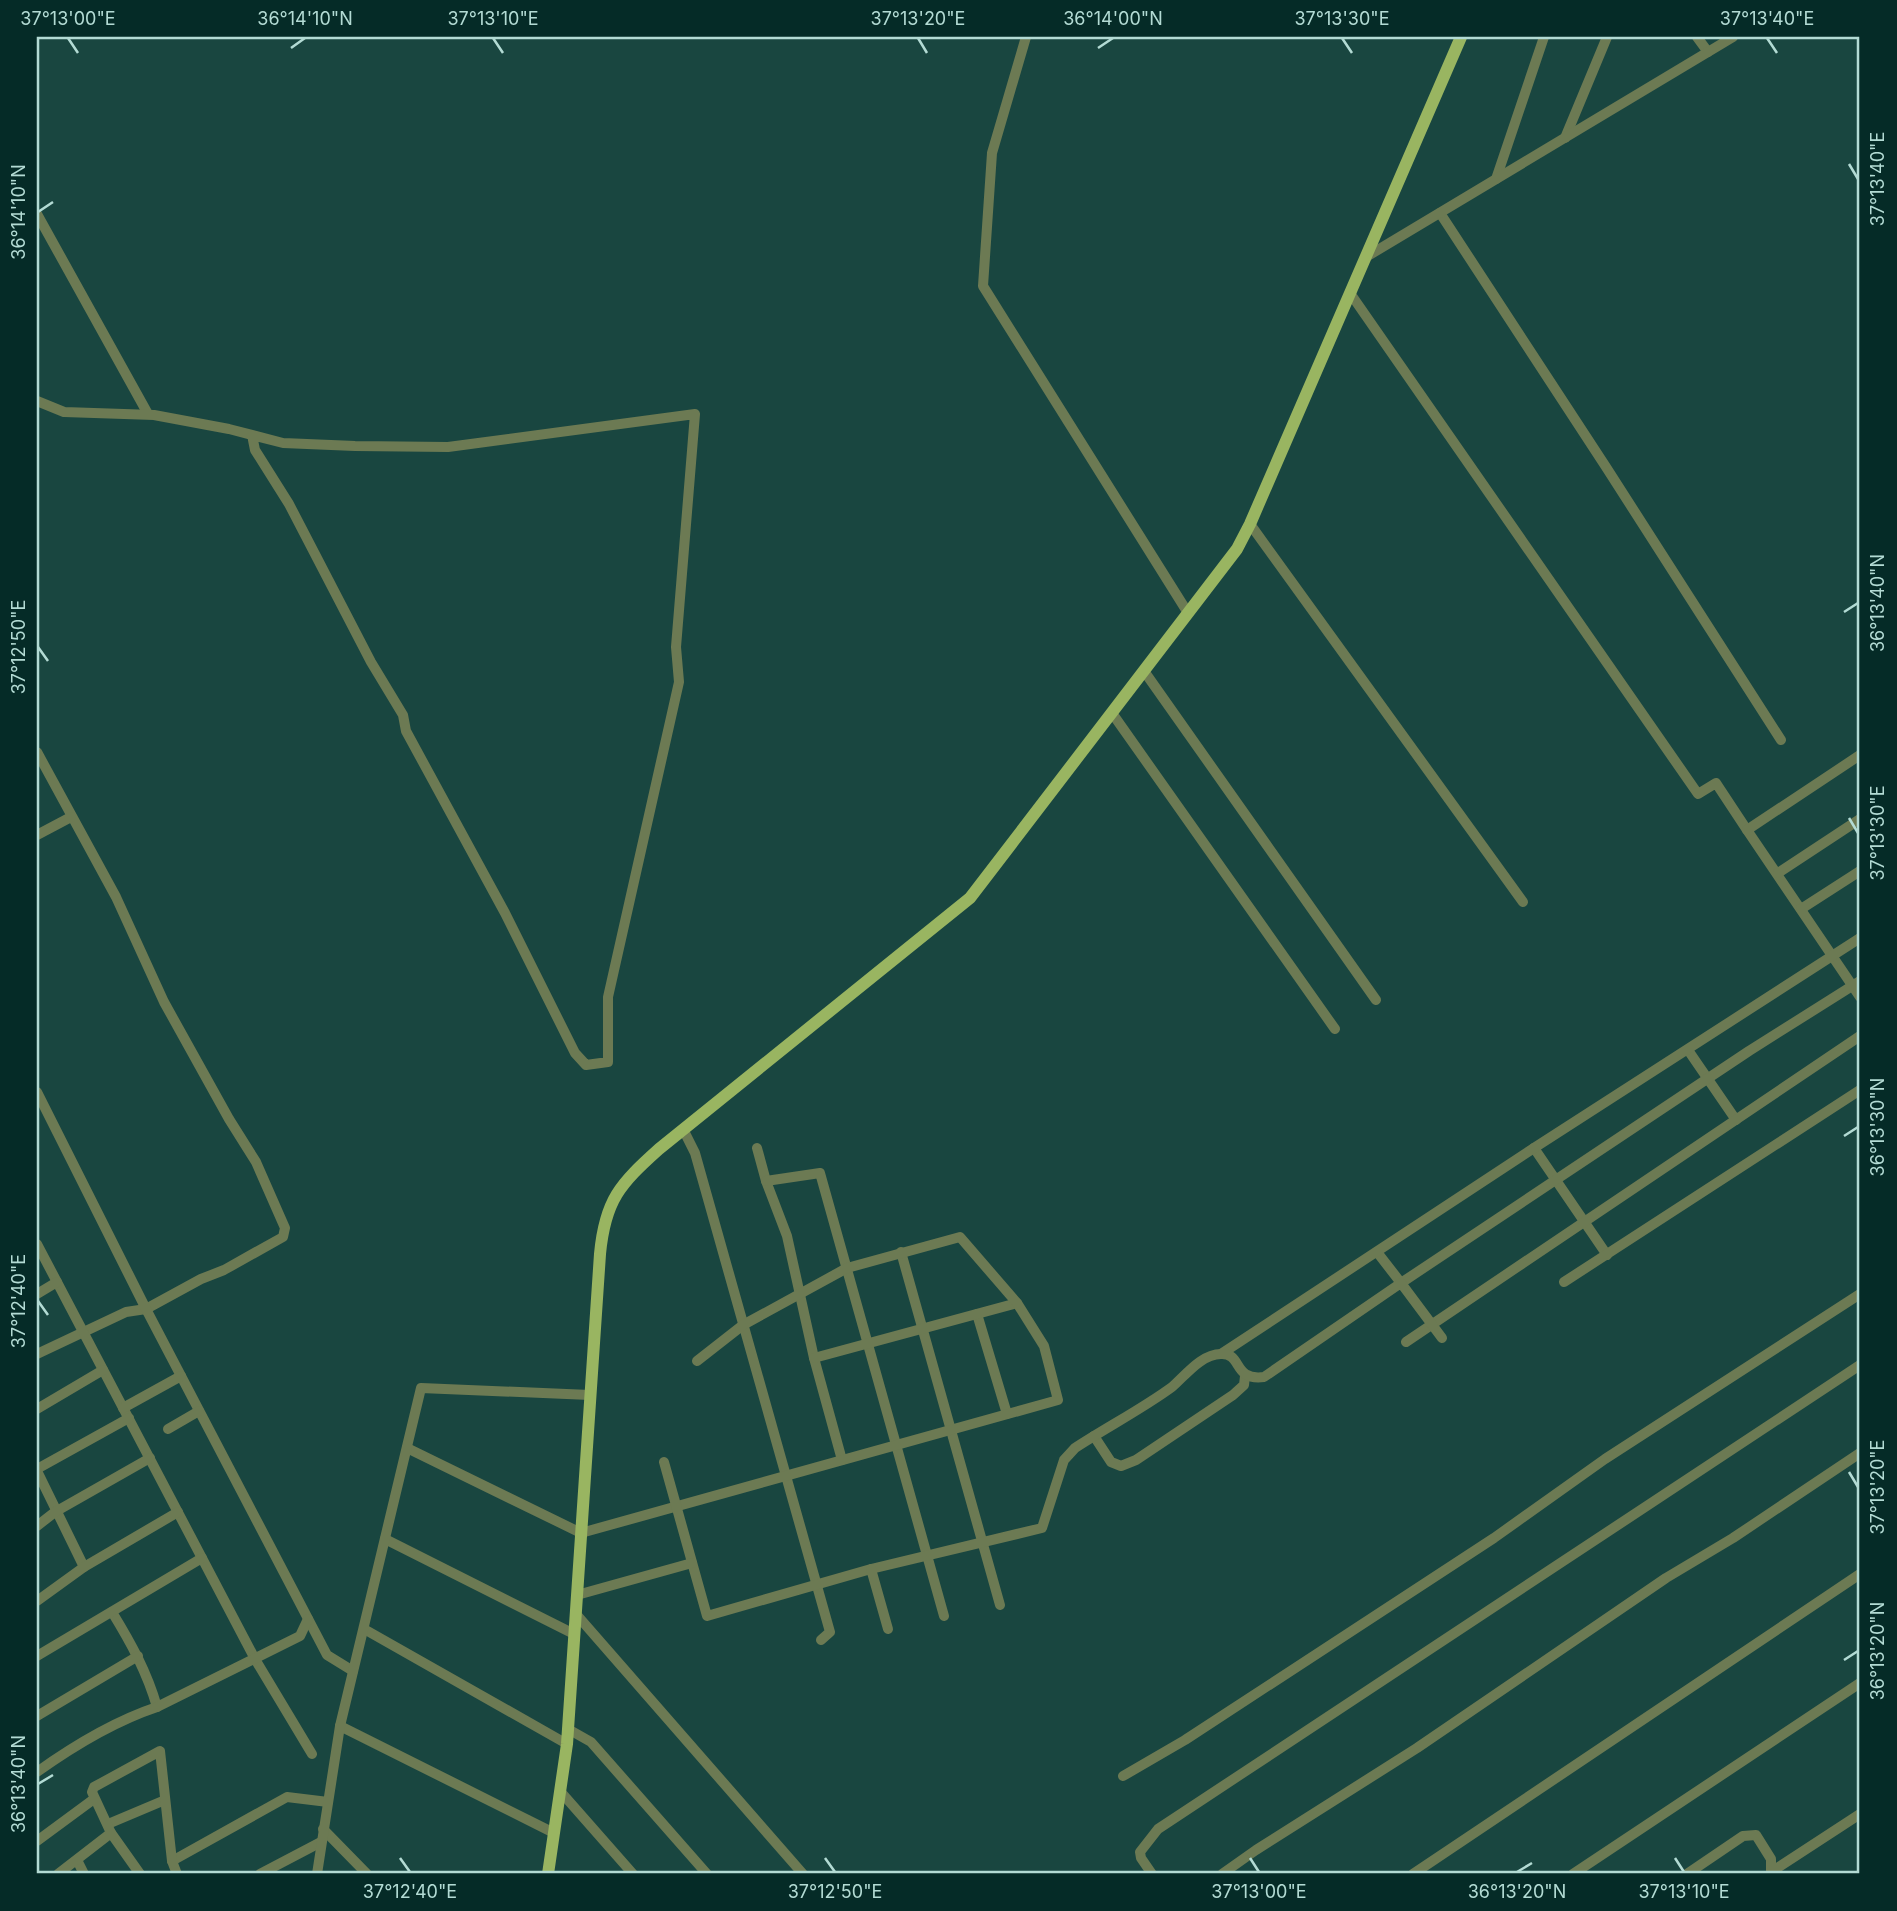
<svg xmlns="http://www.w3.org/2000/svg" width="1897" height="1911" viewBox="0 0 1897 1911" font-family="Inter,sans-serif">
<rect width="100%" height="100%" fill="#194640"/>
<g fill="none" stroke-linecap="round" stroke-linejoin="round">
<g stroke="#6c7a53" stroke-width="10">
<path d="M1026,37L992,153L983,286L1188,613"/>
<path d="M1697,37L1708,52"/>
<path d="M1565,138L1607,37"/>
<path d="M1496,179L1544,37"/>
<path d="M1440,213L1606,467L1781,740"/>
<path d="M37,214L148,414"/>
<path d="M1366,257L1733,37"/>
<path d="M1350,293L1698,794L1716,783L1747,830"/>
<path d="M37,401L64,412L154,415L229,429L283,443L355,446L448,447L695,414L676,647L679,682L608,997V1062L586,1065L575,1053L505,913L406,731L403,715L371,662L289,504L255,450L252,435"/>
<path d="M1250,524L1523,902"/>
<path d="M1144,671L1376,1000"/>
<path d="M1112,713L1335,1029"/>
<path d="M37,752L116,897L164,1002L229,1119L256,1162L285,1228L283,1237L224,1270L201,1279L146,1309L126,1312L37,1354"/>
<path d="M1860,755L1747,830L1860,997"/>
<path d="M37,835L71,817"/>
<path d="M1778,873L1860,819"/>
<path d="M1801,909L1860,871"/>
<path d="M1688,1050L1736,1120"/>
<path d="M37,1092L146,1309L327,1655L353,1671"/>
<path d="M683,1129L695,1153L830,1632L821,1640"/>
<path d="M757,1148L766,1181L787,1236L814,1358L842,1460"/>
<path d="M1534,1148L1607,1255"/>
<path d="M766,1181L820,1173L944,1616"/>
<path d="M37,1244L255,1659L312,1754"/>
<path d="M901,1252L1000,1605"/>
<path d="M1377,1252L1401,1283L1749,1051L1860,981"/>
<path d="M1564,1282L1860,1090"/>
<path d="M37,1294L57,1282"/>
<path d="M977,1314L1007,1414"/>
<path d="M1406,1342L1860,1036"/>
<path d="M1221,1354L1534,1148L1860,938"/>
<path d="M814,1358L1017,1303"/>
<path d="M123,1408L181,1376"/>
<path d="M37,1409L103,1370"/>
<path d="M168,1429L199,1411"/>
<path d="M1094,1436L1111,1462L1121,1466L1136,1460L1233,1395L1244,1385L1245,1376"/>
<path d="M407,1448L581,1533L1058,1400L1044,1346L1017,1303L960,1237L847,1268L743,1325L697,1361"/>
<path d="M664,1462L707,1616L871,1569L1042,1528L1064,1460L1075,1448C1107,1427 1142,1409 1172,1387C1185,1376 1201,1354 1221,1354C1243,1353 1232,1381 1264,1377L1401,1283L1442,1338"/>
<path d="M37,1469L129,1418"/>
<path d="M37,1471L84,1567"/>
<path d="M37,1526L55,1512L150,1458"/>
<path d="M385,1539L574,1634"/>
<path d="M871,1569L888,1629"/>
<path d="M577,1595L692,1563"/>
<path d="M37,1601L84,1567L178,1512"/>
<path d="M112,1612C131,1643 147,1672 157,1707"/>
<path d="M576,1614L803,1874"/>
<path d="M364,1629L567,1744"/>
<path d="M37,1656L202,1558"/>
<path d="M37,1716L138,1656"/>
<path d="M340,1726L554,1833"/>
<path d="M568,1729L591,1742L707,1874"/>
<path d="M37,1772C72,1747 115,1721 157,1707L300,1636L308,1619"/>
<path d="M1123,1776L1185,1740L1494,1538L1605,1459L1860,1294"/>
<path d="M560,1791L633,1874"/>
<path d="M108,1824L165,1800"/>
<path d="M323,1829L367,1874"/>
<path d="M37,1841L94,1799"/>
<path d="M77,1860L84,1874"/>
<path d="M172,1861L287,1797L328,1802"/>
<path d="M58,1874L111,1833"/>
<path d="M140,1874L111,1833L92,1792L94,1787L160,1751L172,1861L177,1874"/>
<path d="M260,1874L321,1842"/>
<path d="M317,1874L340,1726L421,1388L590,1395"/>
<path d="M1152,1874L1141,1858L1140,1852L1158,1829L1860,1365"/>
<path d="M1222,1874L1256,1850L1417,1748L1666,1578L1733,1538L1860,1453"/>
<path d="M1413,1874L1860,1574"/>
<path d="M1573,1874L1860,1683"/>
<path d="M1687,1874L1743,1836L1756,1835L1771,1859V1872L1860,1814"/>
</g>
<path stroke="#99b561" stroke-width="12" d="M548,1874L567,1744L600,1254C605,1200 620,1184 659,1149L970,898L1237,549L1250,524L1461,37"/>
</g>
<path fill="none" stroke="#b3dbd4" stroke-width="2.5" d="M68,38L78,53M493,38L503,53M918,38L927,53M1342,38L1352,53M1767,38L1777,53M291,48L305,38M1098,48L1113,38M1849,164L1858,179M38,212L53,202M1844,612L1858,603M38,647L48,661M1849,818L1858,833M1844,1136L1858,1127M38,1301L48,1315M1849,1472L1858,1487M1844,1660L1858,1651M38,1784L53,1775M400,1858L410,1872M825,1858L835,1872M1250,1858L1259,1872M1675,1858L1684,1872M1517,1872L1532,1863"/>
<rect width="1897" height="1911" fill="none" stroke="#052b27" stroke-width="77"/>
<rect x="38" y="38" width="1820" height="1834" fill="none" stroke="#b3dbd4" stroke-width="2.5"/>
<g font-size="18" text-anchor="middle" fill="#b3dbd4">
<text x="68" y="25">37°13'00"E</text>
<text x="305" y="25">36°14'10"N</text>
<text x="493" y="25">37°13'10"E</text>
<text x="918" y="25">37°13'20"E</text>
<text x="1113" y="25">36°14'00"N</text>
<text x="1342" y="25">37°13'30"E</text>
<text x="1767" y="25">37°13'40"E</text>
<text transform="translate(1878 179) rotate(-90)" y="6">37°13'40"E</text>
<text transform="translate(19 212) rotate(-90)" y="6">36°14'10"N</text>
<text transform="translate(1878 603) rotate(-90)" y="6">36°13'40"N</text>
<text transform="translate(19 647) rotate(-90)" y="6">37°12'50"E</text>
<text transform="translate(1878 833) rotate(-90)" y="6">37°13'30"E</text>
<text transform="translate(1878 1127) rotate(-90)" y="6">36°13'30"N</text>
<text transform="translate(19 1301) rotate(-90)" y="6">37°12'40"E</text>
<text transform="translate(1878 1487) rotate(-90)" y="6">37°13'20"E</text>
<text transform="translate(1878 1651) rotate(-90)" y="6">36°13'20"N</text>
<text transform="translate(19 1784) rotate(-90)" y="6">36°13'40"N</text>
<text x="410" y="1898">37°12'40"E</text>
<text x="835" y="1898">37°12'50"E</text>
<text x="1259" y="1898">37°13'00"E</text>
<text x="1517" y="1898">36°13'20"N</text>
<text x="1684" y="1898">37°13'10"E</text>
</g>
</svg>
